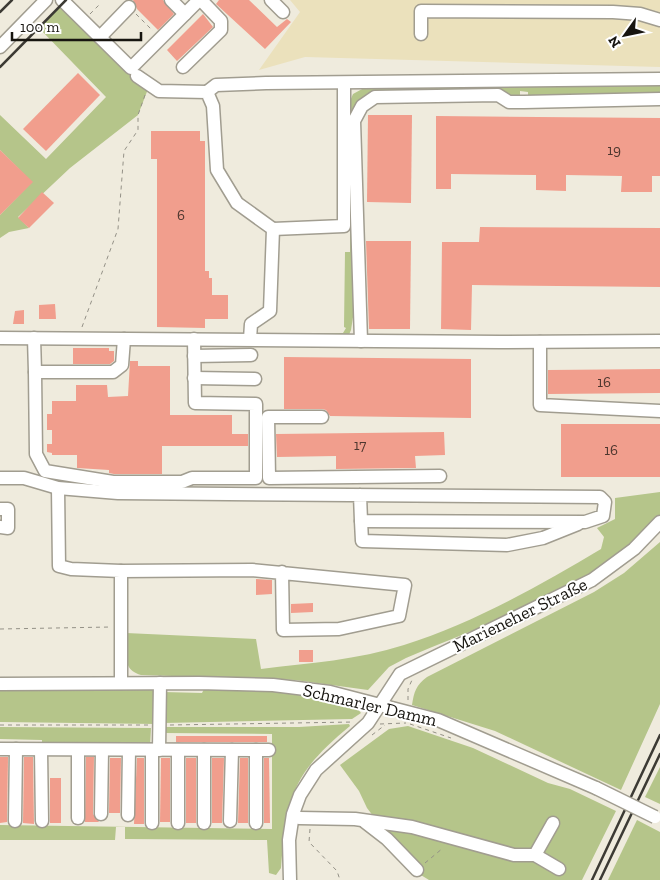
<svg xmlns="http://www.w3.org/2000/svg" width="660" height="880" viewBox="0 0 660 880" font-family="'Zilla Slab',serif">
<rect width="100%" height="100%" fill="#efebdd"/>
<g fill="#b5c58a">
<path d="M64,2L148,89L138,115L70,168L18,217L29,228L9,232L0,238V215L32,182L0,150V115L46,159L106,97L39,28Z"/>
<path d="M660,85V94L528,97V92L520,91V98L509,97L502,92L368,93L352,115L357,291L351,330L348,337L291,334L343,333L346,328L344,327L345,252H350V101L353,94L364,88Z"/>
<path d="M660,492V515C596,589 494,620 406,658L389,667L368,690L295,680L141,675C121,670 126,650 126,633L256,639L261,669C309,663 358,660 404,645C473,623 539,586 601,549L604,537L597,528L615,519V498Z"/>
<path d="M660,542V704L621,790L495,731L412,705C414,692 416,685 427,677L594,592L624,573Z"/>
<path d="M0,689H156V724L0,722Z"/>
<path d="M204,689C232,690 348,691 361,713L352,719L164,723L163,692L202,693Z"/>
<path d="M349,724L350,726C292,774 287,796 281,868L276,875L269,873L267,840L125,839V827H116L115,840H0V825L272,829V734L165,733L164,727H299Z"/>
<path d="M408,726L473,748L548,783L570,789L616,811L582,880H429L416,872L367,808L359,791L340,765L389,729Z"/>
<path d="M0,727L151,728L150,747H42V740L0,739Z"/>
<path d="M660,767V804L645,797Z"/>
<path d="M637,820L660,832V880H608Z"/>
</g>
<path fill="#ebe1bc" d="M290,0H660V67L305,57L259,70L300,12Z"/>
<g fill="#f19e8d">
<path d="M133,0H163L174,14L158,30L137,9Z"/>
<path d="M219,0H249L277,27L287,19L291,22L265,49L216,4Z"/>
<path d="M203,14L213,27L177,61L167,50Z"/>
<path d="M78,73L100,95L46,151L23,129Z"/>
<path d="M368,115H412L411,203L367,202Z"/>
<path d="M436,116L660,118V176H652V192H621L622,176L566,175V191L536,190V175L451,174V189H436Z"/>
<path d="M151,131H200V141H205V271H209V278H212V295H228V319H205V328L157,327V159H151Z"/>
<path d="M0,150L33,182L0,215Z"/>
<path d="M42,192L54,203L29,228L18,218Z"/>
<path d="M480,227L660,228V287L472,285L471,330L441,329L442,242H479Z"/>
<path d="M366,241H411L410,329H369Z"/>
<path d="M55,304L56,319H39V305Z"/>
<path d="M24,310V324H13L15,311Z"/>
<path d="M73,348H109V351H114V361L110,364H73Z"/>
<path d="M284,357L471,359V418L330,416L326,410L322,409H284Z"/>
<path d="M130,361H138V366H170V415H232V434H248V446H162V474H114L109,473V470L77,468V455H52V453L47,452V444H52V430H47V414H52V401H76V385H107L108,397L128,396Z"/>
<path d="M660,369V393L548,394V370Z"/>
<rect x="561" y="424" width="99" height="53"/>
<path d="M444,432L445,455L415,456L416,468L336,469V456L277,457L276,434Z"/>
<path d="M256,579L272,580V594L256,595Z"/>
<path d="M313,603V612L291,613V604Z"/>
<rect x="299" y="650" width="14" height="12"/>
<rect x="176" y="736" width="91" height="6"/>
<path d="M0,757H8L7,822L0,823Z"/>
<path d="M24,757H33L34,824L23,823Z"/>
<path d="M86,757H94L93,814L99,822H85Z"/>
<path d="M110,758H121L120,813H109Z"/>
<path d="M137,758H144V824H134Z"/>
<path d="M161,758H170V822H160Z"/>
<rect x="186" y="758" width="10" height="65"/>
<path d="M212,758H224L222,823H212Z"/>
<path d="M240,758H248V823H238Z"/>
<path d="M264,758H269L270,823H264Z"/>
<rect x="50" y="778" width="11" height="45"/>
</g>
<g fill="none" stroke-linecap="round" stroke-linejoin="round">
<g stroke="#a19d90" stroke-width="15">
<g id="minor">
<path d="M62,0L131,68L199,0"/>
<path d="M171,0L185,14"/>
<path d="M271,0L283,12"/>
<path d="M421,34V11L613,12L640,14L660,20"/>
<path d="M100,37L129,7"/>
<path d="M0,47L46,0"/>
<path d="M183,67L221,30V21L201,0"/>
<path d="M137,76L159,91L207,92L213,106L217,170L237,203L273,229L270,311L251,324L250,339"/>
<path d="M207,92L216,85L266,83L660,79"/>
<path d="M273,229L344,226V83"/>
<path d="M0,338L499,342L660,341"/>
<path d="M34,338L35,372H113L122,365L124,339"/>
<path d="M361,341L354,121L362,106L375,97L498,95L509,102H524L660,99"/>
<path d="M540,342V405L660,411"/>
<path d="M194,356L251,355"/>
<path d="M35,372L36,454L45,471L113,482H182L192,478H256V404L195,403L194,339"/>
<path d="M194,378L255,379"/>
<path d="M322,417H268L269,478L440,476"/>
<path d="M0,478H24L58,488L118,493L600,497L605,502L603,516L585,522L361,521L360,495"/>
<path d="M58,488L59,566L71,569L121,571V683"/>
<path d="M0,509H8V528L0,527"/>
<path d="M361,521L362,541L507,545L543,538L578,524"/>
<path d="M121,571L252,570L405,585L399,616L339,629L283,630L282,572"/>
<path d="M0,684L199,683L273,685L330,692L438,720L596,788"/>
<path d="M0,749L269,750"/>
<path d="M41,750L42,821"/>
<path d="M152,750V823"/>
<path d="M159,750L160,683"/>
<path d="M178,750V823"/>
<path d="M256,750V823"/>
<path d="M101,814L102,750"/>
<path d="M128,815L129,750"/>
<path d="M78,818V750"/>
<path d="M299,818L355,819L412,827L514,855H535L559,869"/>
<path d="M15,821L16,749"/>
<path d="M230,821L232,750"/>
<path d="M365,822L387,839L417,870"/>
<path d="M204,823V750"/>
<path d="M535,855L553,823"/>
<path d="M290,880L289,840L293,814L300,795L316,770L368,723L400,674L592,580L634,549L660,522"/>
</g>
</g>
<g stroke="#949187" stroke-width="1" stroke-dasharray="4 4" stroke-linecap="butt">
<path d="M90,14L100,4"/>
<path d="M136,14L153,31"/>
<path d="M82,327L118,229L124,151L138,130V115L145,95"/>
<path d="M0,629L111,627"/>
<path d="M408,700V689L412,680"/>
<path d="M380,724L406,723"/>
<path d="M410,724L451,738"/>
<path d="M0,725H149"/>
<path d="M170,725L354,722"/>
<path d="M372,735L385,725"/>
<path d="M310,829L309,842L337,871L340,880"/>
<path d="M425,863L443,848"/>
</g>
<use href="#minor" stroke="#fff" stroke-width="12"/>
<g stroke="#3c3a34" stroke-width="2.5">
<path d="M0,12L12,0"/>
<path d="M0,67L66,0"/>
<path d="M592,880L660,735"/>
<path d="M600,880L660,754"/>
</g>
<g stroke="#a19d90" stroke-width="15" stroke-linecap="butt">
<path id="minor-bridge" d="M596,788L655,817"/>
</g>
<use href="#minor-bridge" stroke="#fff" stroke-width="12"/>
</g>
<g text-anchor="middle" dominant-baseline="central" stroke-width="4" stroke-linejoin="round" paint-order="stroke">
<g font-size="15" fill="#4e372f">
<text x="614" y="150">19</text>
<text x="181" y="215">6</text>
<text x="604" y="382">16</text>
<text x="360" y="445">17</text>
<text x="611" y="450">16</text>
</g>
<g font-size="18" fill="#171510" stroke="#fff">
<text transform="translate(520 615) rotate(-26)">Marieneher Straße</text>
<text transform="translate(370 705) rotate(13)">Schmarler Damm</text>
</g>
</g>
<g transform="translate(625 35) rotate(237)" stroke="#ffffff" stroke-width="4" paint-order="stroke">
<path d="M0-4L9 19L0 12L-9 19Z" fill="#171510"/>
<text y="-8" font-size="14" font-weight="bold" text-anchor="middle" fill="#171510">N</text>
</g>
<path d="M12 32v8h129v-8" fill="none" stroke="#171510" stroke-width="2.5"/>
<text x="20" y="32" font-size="15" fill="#171510" stroke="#ffffff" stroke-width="4" paint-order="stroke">100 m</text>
</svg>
